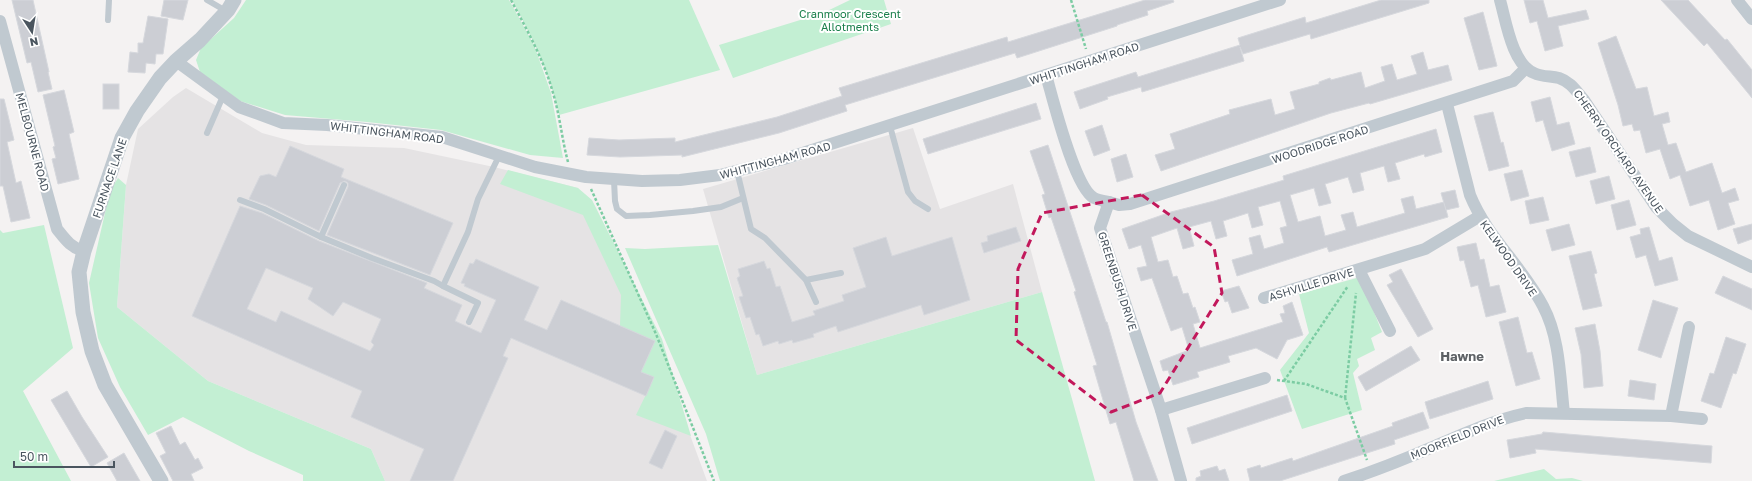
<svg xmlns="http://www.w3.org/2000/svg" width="1752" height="481" viewBox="0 0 1752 481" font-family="'Golos Text',sans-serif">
<rect width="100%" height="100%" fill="#f4f2f2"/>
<g fill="#e5e3e4">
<path d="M186,88L262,133L306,145L404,148L494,167L578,188L655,340L707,481H385L371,449L208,381L117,307L126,185L138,129L173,97Z"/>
<path d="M913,128L940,209L1013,184L1042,292L757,375L703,189Z"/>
</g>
<g fill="#c3efd3">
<path d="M246,0H509L534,45L551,93L563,158L530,155L441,130L367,122L285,115L240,101L200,72L196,60L201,48L234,18Z"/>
<path d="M512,0H689L720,70L559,115C550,73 532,37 512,0Z"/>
<path d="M850,0H884L891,24L733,78L719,45L823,13Z"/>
<path d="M508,170L578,188L592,200L662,339L691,436L636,415L654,378L640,372L620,326L621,295L583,215L500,184Z"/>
<path d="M118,178L126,185L117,307L208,381L371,449L385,481H303V475L249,451L183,417L148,435L120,387L98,338L89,283L110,191Z"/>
<path d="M44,225L73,348L23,391L71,481H0V230L3,233Z"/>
<path d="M718,245L757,375L1042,292L1095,481H720L706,434L625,248L645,249Z"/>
<path d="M1360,277L1382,332L1371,338L1375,350L1357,359L1359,366L1353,373L1362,410L1302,429L1280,370L1309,333L1299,294Z"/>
<path d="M1544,469L1556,479L1572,478L1583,481H1494Z"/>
</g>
<g fill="#ccced4" stroke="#d6d8dd" fill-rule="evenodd">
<path d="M12,0H33L49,72H48L52,89L38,92L31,62L27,63Z"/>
<path d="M164,0H188L183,20L161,16Z"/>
<path d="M1145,0H1173L1174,2L1147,11L1148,15L1117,25V26L1017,58L1015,53L845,105L847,111L779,133L682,157V155L620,157L587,155L589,138L619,140L675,138V142L777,117L842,96L839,88L1007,37L1008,42Z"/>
<path d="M1381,0H1429V3L1311,39L1310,34L1243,54L1240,47L1244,61L1142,92L1141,87L1107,97L1108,99L1080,109L1074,92L1136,72L1138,77L1240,45L1238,38L1305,17L1306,23Z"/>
<path d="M1524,0H1543L1548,18L1586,10L1589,19L1558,26L1563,46L1545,51L1537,21L1530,23Z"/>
<path d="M1661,0H1688L1725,40L1727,39L1752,70V98L1707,43L1704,46Z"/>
<path d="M1483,12L1497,66L1479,70L1464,18Z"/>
<path d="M148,16L168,19L163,54H156L155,64L146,63L145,73L128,72L130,52L138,53V43H143Z"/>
<path d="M1616,36L1636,89L1647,87L1654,116L1668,112L1670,122L1662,124L1668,145L1676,143L1686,172L1712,163L1722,193L1735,188L1739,200L1728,203L1735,224L1718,230L1709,200L1690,206L1680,175L1670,179L1660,149L1646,153L1640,130L1634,131L1632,124L1623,126L1618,105L1598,43Z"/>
<path d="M1423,52L1428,70L1448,65L1452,80L1370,104L1369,103L1331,113L1161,171L1155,155L1175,149L1170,134L1230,114L1229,110L1271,99L1275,115L1295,109L1290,92L1319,84V82L1330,78L1331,80L1361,72L1365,88L1385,81L1381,67L1392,64L1397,80L1417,74L1411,56Z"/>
<rect x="103" y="84" width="16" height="25"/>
<path d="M64,90L74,132L69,134L79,179L58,184L52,159L56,158L53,147L55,146L43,95Z"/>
<path d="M1550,97L1557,125L1569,122L1575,144L1552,151L1543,120L1536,122L1531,102Z"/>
<path d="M0,99H4L14,140L7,142L16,183L21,181L30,218L11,222L3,186H0Z"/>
<path d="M1036,103L1041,119L928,154L923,139Z"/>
<path d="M1493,112L1501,143L1503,142L1509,166L1489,171L1474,116Z"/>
<path d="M1102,125L1110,150L1094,156L1085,131Z"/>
<path d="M1436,129L1442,152L1425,157L1424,154L1395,163L1400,179L1388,182L1384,166L1360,173L1364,190L1353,193L1348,177L1325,184L1331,203L1319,206L1314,188L1290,195L1298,222L1320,216L1325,236L1346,230L1341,215L1353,212L1357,227L1405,213L1401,199L1413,196L1416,209L1444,202L1448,217L1329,252L1327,247L1237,276L1232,260L1253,254L1249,238L1260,235L1264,249L1284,243L1280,228L1287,226L1280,201L1258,207L1263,225L1252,228L1248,213L1223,221L1227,236L1216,239L1211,221L1189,227L1194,246L1183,249L1177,228L1151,237L1158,262L1168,260L1173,277L1177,276L1183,294L1188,293L1193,308L1195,307L1200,322L1193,324L1200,348L1283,322L1280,314L1285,313L1283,306L1292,302L1303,335L1287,340L1277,359L1256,348L1228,356L1230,362L1197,372L1199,377L1173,385L1168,370L1163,371L1160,361L1189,350L1182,327L1171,331L1152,278L1141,281L1137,268L1147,266L1141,245L1129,249L1122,229L1171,212L1214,201L1284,180L1283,176Z"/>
<path d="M1048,145L1106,322H1107L1136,422L1158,481H1134L1116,422L1110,424L1093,366L1097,365L1074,292L1076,291L1051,217L1049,218L1042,195L1045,194L1030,151Z"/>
<path d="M290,146L344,169L341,177L453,223L430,275L327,235L348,187V183L345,181L340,183L319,231L266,205L249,199L260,176L269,174L276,177Z"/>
<path d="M1590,147L1596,172L1576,177L1569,152Z"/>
<path d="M1126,154L1133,177L1117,182L1111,159Z"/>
<path d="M1522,170L1529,196L1511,201L1504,174Z"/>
<path d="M1609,176L1615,199L1596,204L1590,181Z"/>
<path d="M1455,190L1459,207L1446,210L1441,193Z"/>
<path d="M1543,197L1549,220L1530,224L1525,201Z"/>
<path d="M1629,200L1636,225L1617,230L1611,205Z"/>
<path d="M240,206L262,213L319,241L427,283L424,288L462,305L455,321L481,333L496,300L464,286L465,284L461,283L470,263L473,264L476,259L539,287L524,320L547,330L561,300L655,341L641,372L654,377L646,396L511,338L503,356L508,358L453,481H410L424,449L351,417L362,391L192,316ZM266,268L313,288L308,299L333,316L343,302L381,319L371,342L374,345L370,351L281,311L276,322L247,309Z"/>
<path d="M1569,224L1575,245L1552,251L1546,230Z"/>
<path d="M1752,224V239L1738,244L1733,229Z"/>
<path d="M1016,227L1021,241L984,253L981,243L988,241L987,236Z"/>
<path d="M1649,227L1659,261L1672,257L1678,280L1655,286L1646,255L1636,258L1630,237L1641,234L1640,229Z"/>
<path d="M886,237L892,256L952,237L970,300L924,315L921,305L838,332L836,326L813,334L814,337L793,343L792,340L779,344L778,341L763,346L759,334L756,335L750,317L746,318L739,297L743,296L737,278L740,276L738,269L764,261L767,269L770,268L776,287L780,286L792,322L815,315L813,311L844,301L842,295L866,287L853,248Z"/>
<path d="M1476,243L1480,260L1484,259L1490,287L1499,285L1506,312L1486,317L1478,285L1471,287L1464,260L1460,261L1457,247Z"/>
<path d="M1591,251L1597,273L1594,274L1602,306L1583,310L1569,256Z"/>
<path d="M1401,269L1433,329L1418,337L1387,285L1393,282L1389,275Z"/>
<path d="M1723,276L1752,289V310L1715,293Z"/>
<path d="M1239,286L1249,308L1232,313L1228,301L1225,302L1221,291Z"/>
<path d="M1653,300L1678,308L1661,358L1638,350Z"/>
<path d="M1518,317L1527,353L1532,352L1540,379L1516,386L1499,322Z"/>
<path d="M1595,324L1600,351L1603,386L1584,388L1581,354L1575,328Z"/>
<path d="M1726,337L1746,344L1736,374L1733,373L1721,408L1701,401L1710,373L1714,374Z"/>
<path d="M1411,346L1420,360L1366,391L1358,377Z"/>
<path d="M1630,380L1656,384L1654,400L1628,396Z"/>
<path d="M1488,381L1493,399L1430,419L1425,402Z"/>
<path d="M67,391L82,417L108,457L91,467L51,400Z"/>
<path d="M1287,395L1292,411L1192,444L1187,428Z"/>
<path d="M1423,412L1429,428L1394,440L1395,444L1280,481H1250L1247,469L1260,465L1261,468L1292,458L1293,461L1393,426L1392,423Z"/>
<path d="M171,426L180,445L185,442L195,460L198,458L203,468L191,474L194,481H173L160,456L166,453L156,433Z"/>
<path d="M665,430L677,436L662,469L649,463Z"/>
<path d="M1543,432L1712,446L1711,463L1535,449L1536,453L1510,458L1507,440L1542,434Z"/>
<path d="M124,453L140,481H117L107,463Z"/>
<path d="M1217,466L1219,471L1225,469L1229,481H1196V478L1201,476L1200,471Z"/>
</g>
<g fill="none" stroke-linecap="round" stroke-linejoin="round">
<g stroke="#7ccca3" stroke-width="2.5" stroke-dasharray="3 2" stroke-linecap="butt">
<path d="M511,0C527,30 544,60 553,93C560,116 562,140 568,162"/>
<path d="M1071,0L1086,49"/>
<path d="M591,189L656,334L714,481"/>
<path d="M1277,380L1306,384L1345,398L1367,460"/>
<path d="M1284,381L1348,286"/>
<path d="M1345,398L1356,293"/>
</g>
<g stroke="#c0c9d0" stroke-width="6">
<path d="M207,0L226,11"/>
<path d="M108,20L109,0"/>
<path d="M890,126L908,192L915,201L928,209"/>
<path d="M207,133L223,96"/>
<path d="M737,171L751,229L765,238L806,280L816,302"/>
<path d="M614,180L615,201L617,209L626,216L650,215L693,211L721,207L743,198"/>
<path d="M240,200L264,209L321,237L344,185"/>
<path d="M321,237L372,258L434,281L443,286"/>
<path d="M806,280L841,273"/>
<path d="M469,322L478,303L443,286L468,232L478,199L499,156"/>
</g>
<g stroke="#c0c9d0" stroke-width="12">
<path d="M1500,0C1506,21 1512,64 1534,73C1542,77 1551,76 1559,78C1571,82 1576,91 1584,100L1656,207L1673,224L1688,236L1752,267"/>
<path d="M1737,0L1752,19"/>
<path d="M0,21L57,229C65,239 71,248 84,251"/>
<path d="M176,61L239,107L283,123L327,125L442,137L535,167L586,177L642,181L680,180L720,175L784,159L1280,0"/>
<path d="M1046,75C1053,99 1074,187 1094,198C1098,200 1104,201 1109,202L1100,228L1161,410L1181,481"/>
<path d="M1447,104L1470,195C1487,237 1522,266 1543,306C1560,338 1560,378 1564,413"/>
<path d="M1109,202L1119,205L1130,204L1513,81L1526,68"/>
<path d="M1359,270L1390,331"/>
<path d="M1264,298L1425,249L1480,216"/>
<path d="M1161,410L1265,378"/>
<path d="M1671,416L1689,327"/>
<path d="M1344,481C1375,471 1405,459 1435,446C1465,433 1494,420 1526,413L1671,416L1702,419"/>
</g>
<path stroke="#c0c9d0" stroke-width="15" d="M161,481L105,385L92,351L83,312L79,272L84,251L122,138L137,111L160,78L176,61L200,40L228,10L234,0"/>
</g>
<path fill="none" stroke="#c2185b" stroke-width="3" stroke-dasharray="8 5" stroke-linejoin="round" d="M1142,195L1214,247L1222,293L1160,393L1111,412L1016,340L1018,269L1042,213Z"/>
<g text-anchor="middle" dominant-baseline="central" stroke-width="4" stroke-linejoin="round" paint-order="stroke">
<g font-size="11" fill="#1b804c" stroke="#fff">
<text x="850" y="13">Cranmoor Crescent<tspan x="850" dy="13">Allotments</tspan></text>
</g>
<g font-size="11" fill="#4a555f" stroke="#fff">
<text transform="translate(1084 63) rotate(-18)">WHITTINGHAM ROAD</text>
<text transform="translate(387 132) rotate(7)">WHITTINGHAM ROAD</text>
<text transform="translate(33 142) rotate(75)">MELBOURNE ROAD</text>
<text transform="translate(1320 144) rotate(-18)">WOODRIDGE ROAD</text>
<text transform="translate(1619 151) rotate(55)">CHERRY ORCHARD AVENUE</text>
<text transform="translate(775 160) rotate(-15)">WHITTINGHAM ROAD</text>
<text transform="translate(109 178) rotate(-71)">FURNACE LANE</text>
<text transform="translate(1509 258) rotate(55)">KELWOOD DRIVE</text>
<text transform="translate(1118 281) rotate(72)">GREENBUSH DRIVE</text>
<text transform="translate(1311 284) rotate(-17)">ASHVILLE DRIVE</text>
<text transform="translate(1457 437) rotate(-22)">MOORFIELD DRIVE</text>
</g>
<g font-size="13" font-weight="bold" fill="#5e6266" stroke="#fff">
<text x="1462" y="356">Hawne</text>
</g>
</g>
<g transform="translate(32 32) rotate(168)" stroke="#ffffff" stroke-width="3" paint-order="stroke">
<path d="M0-3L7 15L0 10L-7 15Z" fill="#4a555f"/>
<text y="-6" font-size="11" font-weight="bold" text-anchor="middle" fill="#4a555f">N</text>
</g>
<path d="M14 461v6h100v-6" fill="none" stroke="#4a555f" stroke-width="2"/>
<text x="20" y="461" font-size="12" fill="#4a555f" stroke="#ffffff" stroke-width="3" paint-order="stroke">50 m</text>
</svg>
